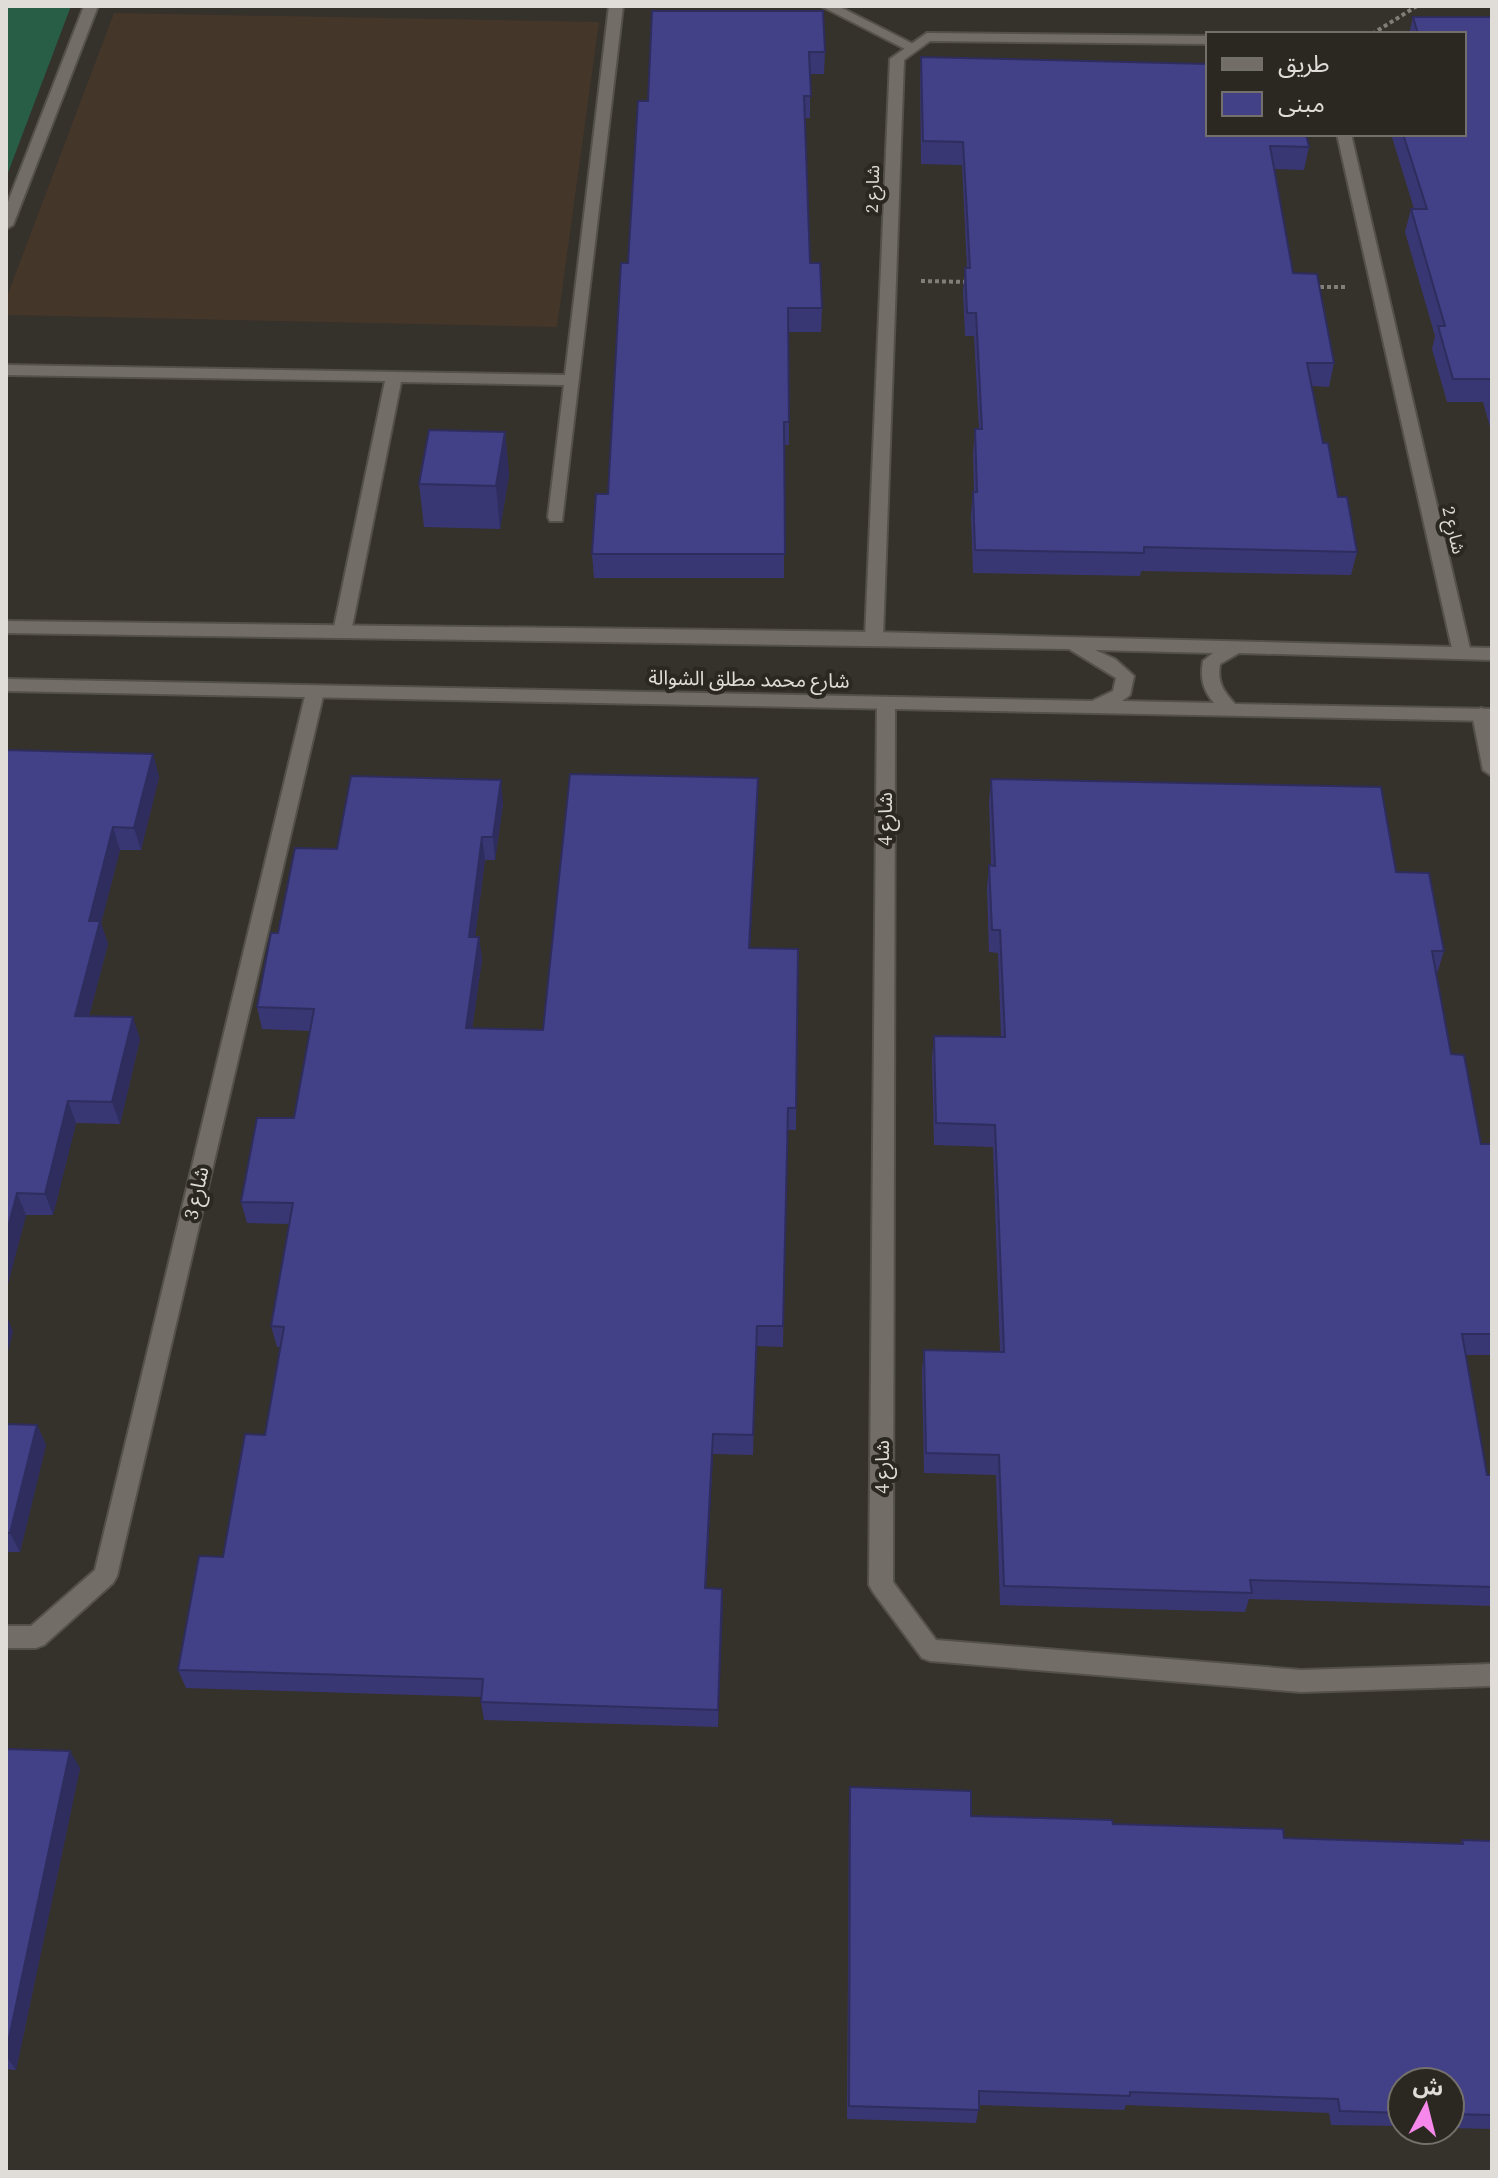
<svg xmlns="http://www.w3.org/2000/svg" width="1498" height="2178" viewBox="0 0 1498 2178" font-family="'Source Serif 4','Noto Sans Arabic',serif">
<rect width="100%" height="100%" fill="#35312b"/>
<path fill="#45362a" d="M114,13L599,22L557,327L6,315V299Z"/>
<path fill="#285d46" d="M6,6H71L6,178Z"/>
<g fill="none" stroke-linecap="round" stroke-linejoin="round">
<g stroke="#54504a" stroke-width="4">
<g id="service">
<path d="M84,6H98L13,225L6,229V207Z"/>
<path d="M609,6H623L562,521H550L548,517L564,385L401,382L351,632L342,638L333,632L385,381L6,375V365L565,375Z"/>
<path d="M821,6H838L919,47L907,50Z"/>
</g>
</g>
<g stroke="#54504a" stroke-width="4">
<g id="minor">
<path d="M927,33L1208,36V44L930,41L904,60L883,638L874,644L865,638L890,59Z"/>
<path d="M1337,134H1351L1471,653L1462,659L1453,653Z"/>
<path d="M315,686L324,692L117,1576L113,1583L44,1645L36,1648H6V1626H31L95,1570L306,692Z"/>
<path d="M886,697L895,703L893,1582L936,1640L1301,1670L1492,1664V1686L1301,1692L930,1661L922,1658L873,1592L869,1585L877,703Z"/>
<path d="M1481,708L1487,710L1492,725V776L1483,770L1472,714Z"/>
</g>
</g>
<g stroke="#54504a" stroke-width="4">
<path id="tertiary" d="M6,621L874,632L1492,648V660L1239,653L1220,664C1217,682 1223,691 1235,704L1492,709V721L6,691V679L1092,701L1113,691L1116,678L1069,649L6,633ZM1095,650L1213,653L1203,661C1200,678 1203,690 1214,703L1122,701L1130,695L1134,676L1115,659Z"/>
</g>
<g stroke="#817e79" stroke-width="4" stroke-dasharray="4 3" stroke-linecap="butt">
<path d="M1372,34L1417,6"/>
<path d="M921,281L971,282"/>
<path d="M1313,287H1347"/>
</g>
<use href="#service" fill="#726e67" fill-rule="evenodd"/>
<use href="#minor" fill="#726e67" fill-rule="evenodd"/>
<use href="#tertiary" fill="#726e67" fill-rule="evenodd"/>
</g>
<g fill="#393773">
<path d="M652,11L825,52L824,74H810V118H805L810,263L822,308L821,332H788L789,422V445H784V578H594L592,554L608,494L628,263L648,101Z"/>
<path d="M1413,17H1492V434L1483,402H1447L1432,349L1435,336L1405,232L1411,209H1414L1391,134H1464V34H1409Z"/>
<path d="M921,57L1309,147L1304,170L1275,169L1293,273L1334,363L1329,387L1312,386L1323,443L1338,497L1357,552L1351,575L1141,571L1140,576L973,573L971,515L973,492H974L973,453L975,429H979L974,336H965L963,291L965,268H967L962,165L921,164L920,79Z"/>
<path d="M505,432L509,475L500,529L424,527L419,484Z"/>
<path d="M6,750L153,754L159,777L141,850H120L101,923L108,944L89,1016L140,1039L120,1124L76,1123L53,1215H26L6,1291Z"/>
<path d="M758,778L750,948L798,949L796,1130H787L783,1347L756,1346L753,1455L713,1454L706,1588L722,1589L718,1727L484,1720L481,1702V1697L186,1688L178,1670L223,1557L265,1435L281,1347H277L271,1326L290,1224L247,1223L241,1202L294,1118L310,1031L262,1029L257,1007L278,933L503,803L495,860H485L475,937H479L482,960L472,1029L543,1030Z"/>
<path d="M991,779L1396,872L1444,951L1437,974L1451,1054L1481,1144H1492V1355H1466L1487,1475H1492V1606L1249,1599L1245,1612L1000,1605L996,1475L924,1473L922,1371L924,1350L1000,1352L993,1147L934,1145L932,1058L934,1036L1001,1037L998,953L989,952L987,888L989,865H991L989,802Z"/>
<path d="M6,1424L37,1425L46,1445L20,1552H6Z"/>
<path d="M6,1749L80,1768L16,2070L6,2069Z"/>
<path d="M850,1787L971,1816L1113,1824L1284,1838L1460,1844L1462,1840L1492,1841V2129L1450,2128V2082H1402V2126L1331,2125L1329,2113L1126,2105L1124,2110L979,2105L976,2123L847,2119L849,1804Z"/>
</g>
<g fill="#2e2d5e">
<path d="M505,432L509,475L500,529L496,486Z"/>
<path d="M153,754L159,777L141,850L134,828Z"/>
<path d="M758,778V801L749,970V948Z"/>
<path d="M501,780L503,803L495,860L493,837Z"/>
<path d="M113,827L120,850L101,923L108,944L83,1038L75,1016L89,921Z"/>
<path d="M482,837L485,860L472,960L469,937Z"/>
<path d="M479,937L482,960L469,1051L466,1028Z"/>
<path d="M133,1017L140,1039L120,1124L112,1102Z"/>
<path d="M68,1101L76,1123L53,1215L45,1194Z"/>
<path d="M17,1193L26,1215L6,1291V1235Z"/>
<path d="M6,1314L13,1331L6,1360Z"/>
<path d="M37,1425L46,1445L20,1552L10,1533Z"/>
<path d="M713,1434V1454L705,1607V1588Z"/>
<path d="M722,1589L723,1607L718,1727V1710Z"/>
<path d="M70,1751L80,1768L16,2070L6,2056V2052Z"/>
</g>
<g fill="#424086" stroke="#2e2d5e" stroke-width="2">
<path d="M652,11H823L825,52H809L811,96H804L810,263H820L822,308H788L789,422H784L785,554H592L596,494H608L621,263H628L638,101H648Z"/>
<path d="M1413,17H1492V387L1490,379H1453L1438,326H1445L1411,209H1427L1403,134H1464V34H1418Z"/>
<path d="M921,57L1208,64V134H1306L1309,147L1270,146L1293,273L1317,274L1334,363H1307L1323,443H1328L1338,497H1347L1357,552L1144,547V553L975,550L973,492H977L975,429H982L976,313H967L965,268H970L963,142L923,141Z"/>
<path d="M429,430L505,432L496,486L419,484Z"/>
<path d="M6,750L153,754L134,828L113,827L89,921H100L75,1016L133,1017L112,1102L68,1101L45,1194L17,1193L6,1235Z"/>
<path d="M570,774L758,778L749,948L798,949L796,1108H788L783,1326H757L753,1435L713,1434L705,1588L722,1589L718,1710L481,1702L483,1679L178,1670L199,1556L223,1557L245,1434L265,1435L284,1327L271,1326L293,1203L241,1202L257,1118H294L314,1009L257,1007L271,933H278L295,848L337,849L351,776L501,780L493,837H482L469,937H479L466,1028L543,1030Z"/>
<path d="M991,779L1381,787L1396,872L1429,873L1444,951H1432L1451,1054L1464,1055L1481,1144H1492V1334H1462L1487,1475H1492V1587L1250,1580L1252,1593L1004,1586L999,1455L926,1453L924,1350L1004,1352L995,1125L936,1123L934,1036L1005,1037L1000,930H992L989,865L995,866Z"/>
<path d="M6,1424L37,1425L10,1533H6Z"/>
<path d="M6,1749L70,1751L6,2052Z"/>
<path d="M850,1787L971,1791V1816L1112,1820L1113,1824L1283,1829L1284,1838L1463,1844L1462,1840L1492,1841V2115L1450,2114V2082H1402V2113L1340,2111L1338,2099L1130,2092V2096L979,2091V2110L849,2106Z"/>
</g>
<g text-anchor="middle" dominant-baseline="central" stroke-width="8" stroke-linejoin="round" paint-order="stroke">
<g font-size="18" fill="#e0ddd9" stroke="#2b2721">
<text transform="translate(872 189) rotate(-88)">شارع 2</text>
<text transform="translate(1454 530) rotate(77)">شارع 2</text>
</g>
<g font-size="20" fill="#e0ddd9" stroke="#2b2721">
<text transform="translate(749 679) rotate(1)">شارع محمد مطلق الشوالة</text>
<text transform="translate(885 819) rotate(-90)">شارع 4</text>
<text transform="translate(196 1193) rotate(-77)">شارع 3</text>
<text transform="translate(882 1467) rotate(-90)">شارع 4</text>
</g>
</g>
<rect width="1498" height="2178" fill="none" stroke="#e0ddd9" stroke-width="16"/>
<rect x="1206" y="32" width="260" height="104" fill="#2b2721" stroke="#73706b" stroke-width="2"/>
<rect x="1222" y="58" width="40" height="12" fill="#726e67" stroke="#73706b" stroke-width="2"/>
<text x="1278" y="72" font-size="24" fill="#e0ddd9">طريق</text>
<rect x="1222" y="92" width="40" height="24" fill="#424086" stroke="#73706b" stroke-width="2"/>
<text x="1278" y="112" font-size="24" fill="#e0ddd9">مبنى</text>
<g transform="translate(1426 2106) rotate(7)"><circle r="38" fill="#2b2721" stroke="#73706b" stroke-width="2"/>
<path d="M0-6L14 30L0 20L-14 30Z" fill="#f788eb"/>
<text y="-12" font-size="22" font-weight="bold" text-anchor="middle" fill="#e0ddd9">ش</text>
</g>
</svg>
